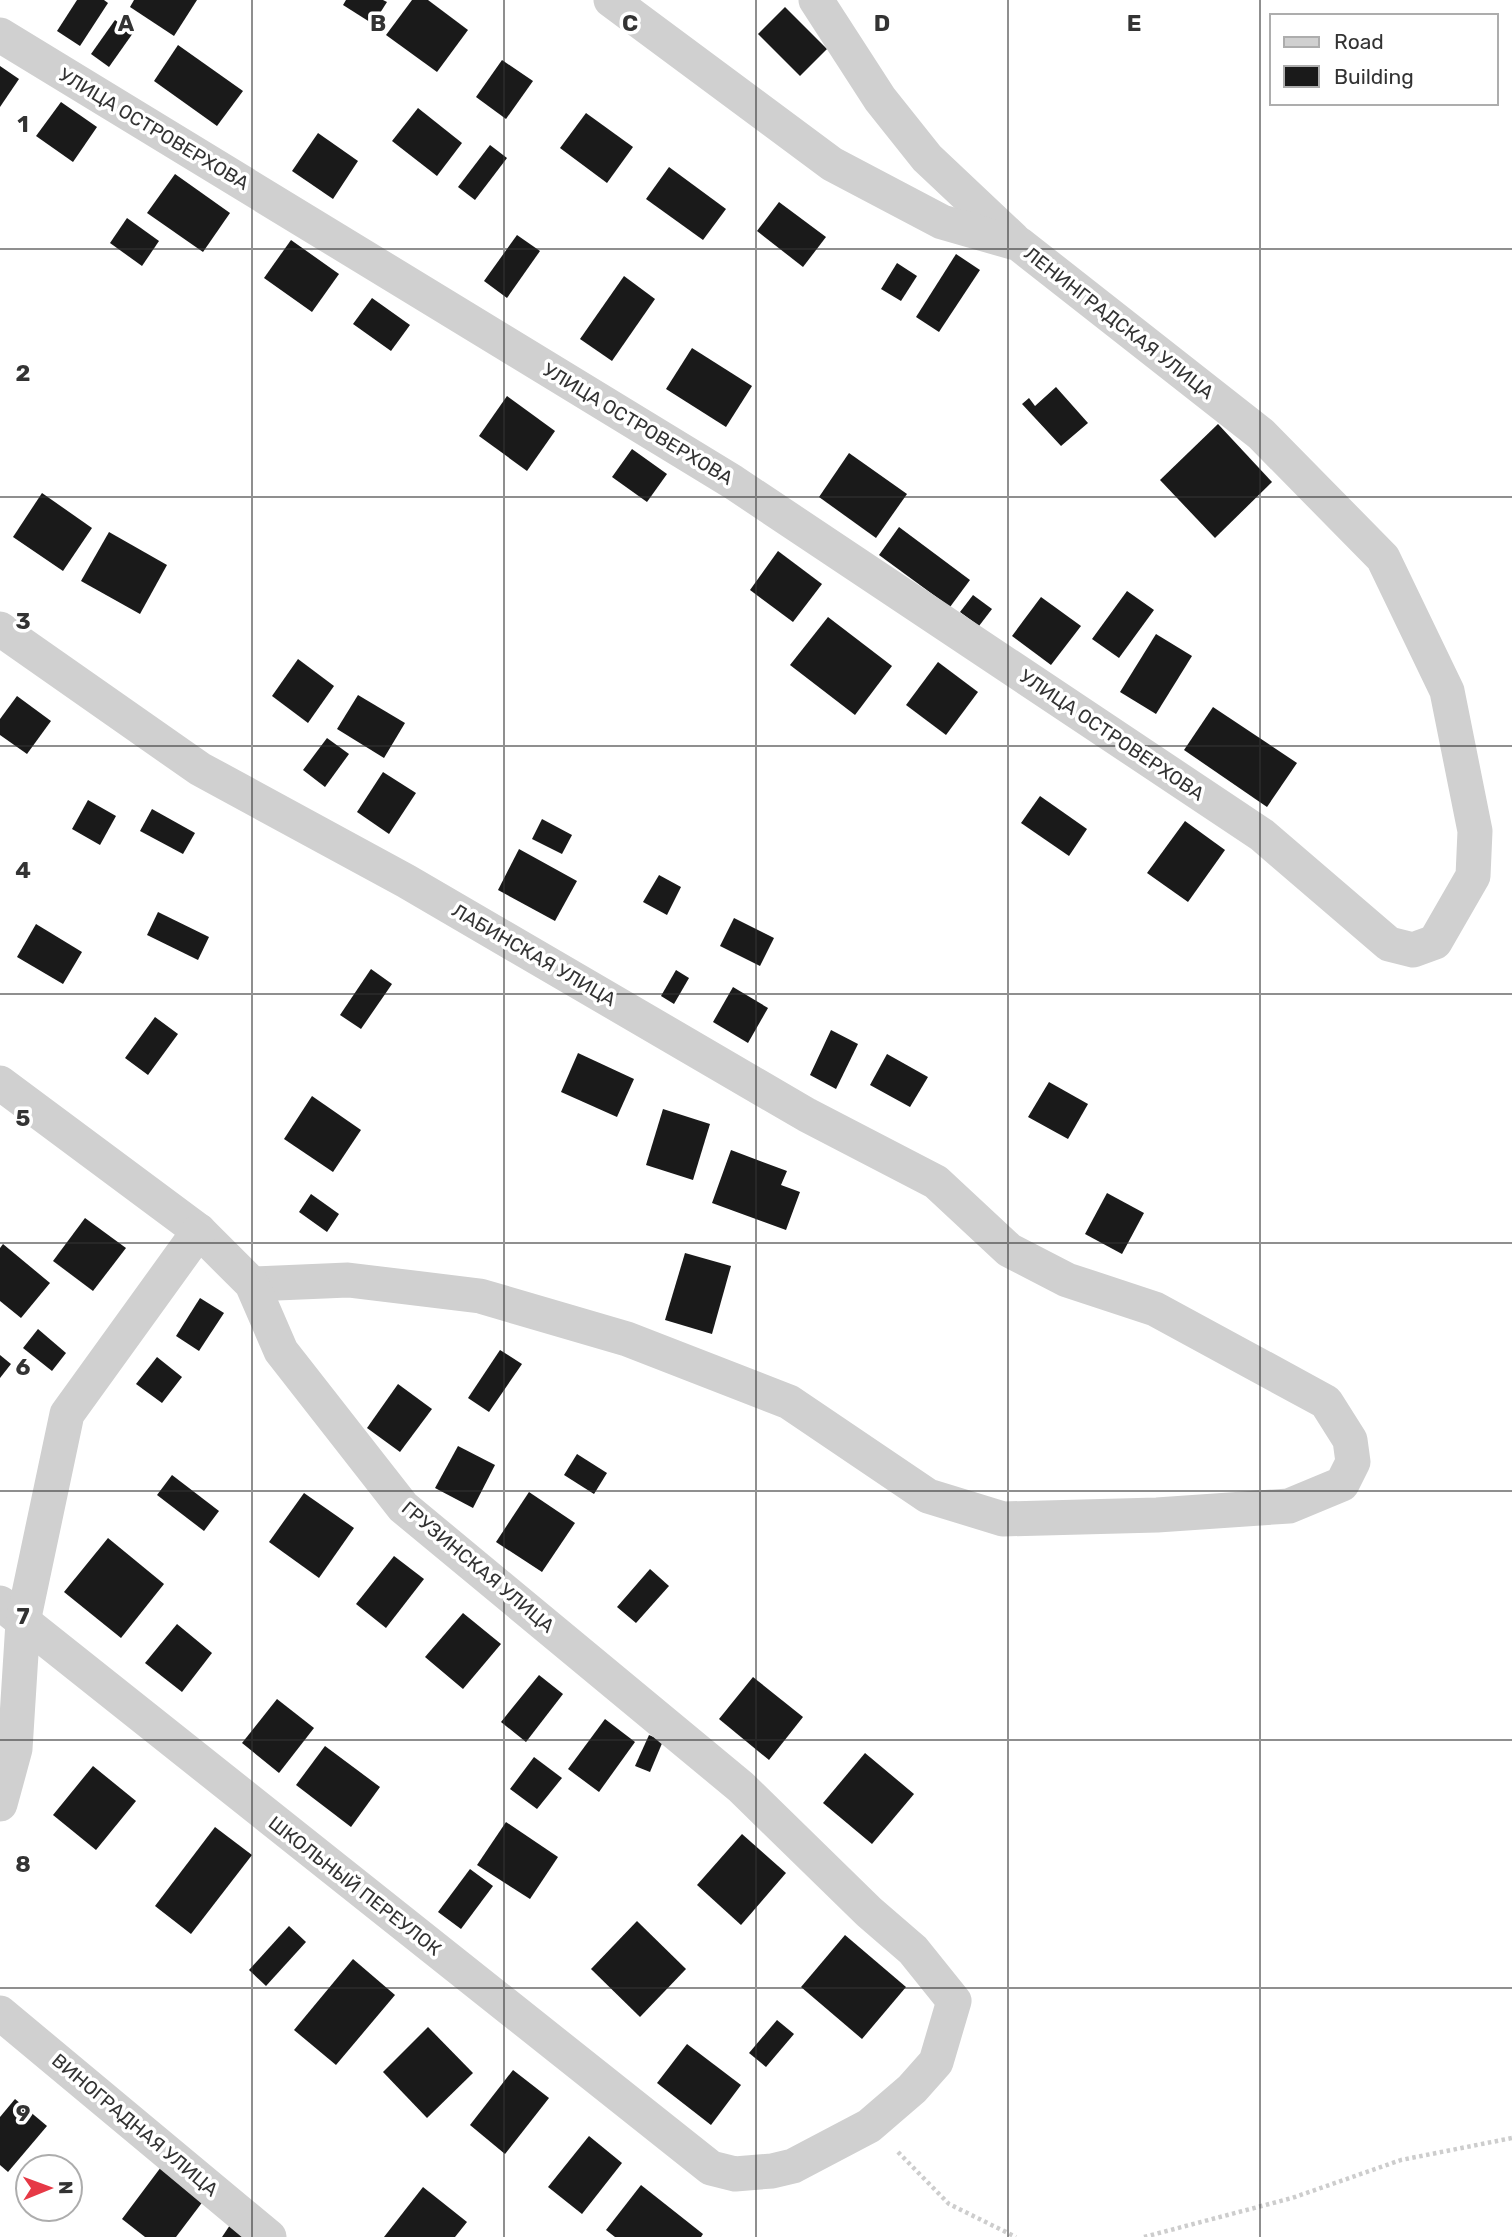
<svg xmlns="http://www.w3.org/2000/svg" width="1512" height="2237" viewBox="0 0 1512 2237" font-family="Rubik,sans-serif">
<rect width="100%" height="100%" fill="#fff"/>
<g fill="#1a1a1a">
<path d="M77,0H104L108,3L80,46L57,31Z"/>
<path d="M134,0H197L174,36L130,7Z"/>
<path d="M346,0H383L387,2L373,24L343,5Z"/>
<path d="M412,0H428L468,30L437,72L386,35Z"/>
<path d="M785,7L827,49L800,76L758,34Z"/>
<path d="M115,20L133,33L109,67L91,54Z"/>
<path d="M178,45L243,91L217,126L154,81Z"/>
<path d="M502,60L533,81L506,119L476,97Z"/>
<path d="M0,66L19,79L0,107Z"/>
<path d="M61,102L97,127L73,162L36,136Z"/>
<path d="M418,108L462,143L437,176L392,141Z"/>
<path d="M586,113L633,147L607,183L560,148Z"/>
<path d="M318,133L358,161L333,199L292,171Z"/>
<path d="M490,145L507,158L475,200L458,187Z"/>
<path d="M669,167L726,209L703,240L646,199Z"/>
<path d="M175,174L230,213L203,252L147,213Z"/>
<path d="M779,202L826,237L803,267L757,231Z"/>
<path d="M127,218L159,241L142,266L110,243Z"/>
<path d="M517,235L540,251L507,298L484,281Z"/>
<path d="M291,240L339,274L312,312L264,278Z"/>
<path d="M956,254L980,270L939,332L916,317Z"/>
<path d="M897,263L917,276L901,301L881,289Z"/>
<path d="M624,276L655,299L612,361L580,339Z"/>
<path d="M372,298L410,325L391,351L353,324Z"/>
<path d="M692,348L752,386L726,427L666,389Z"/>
<path d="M1056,387L1088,423L1061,446L1022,404L1029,398L1035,406Z"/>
<path d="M507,396L555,431L527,471L479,436Z"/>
<path d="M1218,424L1272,482L1215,538L1160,480Z"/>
<path d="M632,449L667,474L647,502L612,477Z"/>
<path d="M849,453L907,494L876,538L819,497Z"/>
<path d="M42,493L92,528L63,571L13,537Z"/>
<path d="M899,527L970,580L950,607L879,555Z"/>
<path d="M109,532L167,565L140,614L81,581Z"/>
<path d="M778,551L822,584L793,622L750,590Z"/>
<path d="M1127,591L1154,610L1119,658L1092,639Z"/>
<path d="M973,595L992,609L979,626L960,612Z"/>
<path d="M1041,597L1081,626L1051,665L1012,636Z"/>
<path d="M828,617L892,666L855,715L790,665Z"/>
<path d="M1156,634L1192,656L1156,714L1120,692Z"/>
<path d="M298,659L334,686L308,723L272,696Z"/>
<path d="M938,662L978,692L946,735L906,705Z"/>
<path d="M358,695L405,723L384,758L337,729Z"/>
<path d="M17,696L51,721L27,754L0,735V719Z"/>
<path d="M1213,707L1297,763L1267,807L1184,750Z"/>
<path d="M327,738L349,754L325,787L303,770Z"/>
<path d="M383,772L416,793L389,834L357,812Z"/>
<path d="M1040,796L1087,829L1069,856L1021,823Z"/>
<path d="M88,800L116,816L100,845L72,829Z"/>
<path d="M152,809L195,833L183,854L140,831Z"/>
<path d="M542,819L572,835L562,854L532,839Z"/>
<path d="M1185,821L1225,850L1188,902L1147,873Z"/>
<path d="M519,849L577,881L555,921L498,890Z"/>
<path d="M659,875L681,887L667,915L643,902Z"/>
<path d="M158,912L209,937L198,960L147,935Z"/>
<path d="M734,918L774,938L760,966L720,946Z"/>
<path d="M36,924L82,952L63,984L17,957Z"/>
<path d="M371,969L392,984L361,1029L340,1015Z"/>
<path d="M676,970L689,978L674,1004L661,996Z"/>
<path d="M733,987L768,1008L748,1043L713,1022Z"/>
<path d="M155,1017L178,1034L148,1075L125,1058Z"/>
<path d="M831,1030L858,1044L836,1089L810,1075Z"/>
<path d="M578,1053L634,1079L617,1117L561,1092Z"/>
<path d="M887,1054L928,1077L910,1107L870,1085Z"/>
<path d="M1049,1082L1088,1104L1068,1139L1028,1117Z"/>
<path d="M312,1096L361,1130L333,1172L284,1139Z"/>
<path d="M663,1109L710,1124L693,1180L646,1165Z"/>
<path d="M731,1150L787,1171L781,1185L800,1192L786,1230L712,1203Z"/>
<path d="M1107,1193L1144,1213L1122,1254L1085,1234Z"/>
<path d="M311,1194L339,1214L327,1232L299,1212Z"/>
<path d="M85,1218L126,1248L93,1291L53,1261Z"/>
<path d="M3,1244L50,1283L21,1318L0,1301V1248Z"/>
<path d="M685,1253L731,1266L712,1334L665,1320Z"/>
<path d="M200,1298L224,1313L199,1351L176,1336Z"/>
<path d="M38,1329L66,1353L52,1371L23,1348Z"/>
<path d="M500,1350L522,1364L489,1412L468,1398Z"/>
<path d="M0,1355L11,1364L0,1378Z"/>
<path d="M157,1357L182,1377L162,1403L136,1384Z"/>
<path d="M398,1384L432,1409L400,1452L367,1428Z"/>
<path d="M458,1446L495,1465L473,1508L435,1488Z"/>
<path d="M577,1454L607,1473L594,1494L564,1475Z"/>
<path d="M172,1475L219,1511L204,1531L157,1495Z"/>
<path d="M529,1492L575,1523L542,1572L496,1542Z"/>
<path d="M304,1493L354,1528L319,1578L269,1542Z"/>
<path d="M108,1538L164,1584L121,1638L64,1592Z"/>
<path d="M394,1556L424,1579L386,1628L356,1604Z"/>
<path d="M650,1569L669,1586L636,1623L617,1607Z"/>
<path d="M463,1613L501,1644L463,1689L425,1657Z"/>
<path d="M177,1624L212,1653L182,1692L145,1663Z"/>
<path d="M539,1675L563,1694L526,1742L501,1722Z"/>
<path d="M753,1677L803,1717L769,1760L719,1719Z"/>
<path d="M277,1699L314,1728L279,1773L242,1743Z"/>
<path d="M605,1719L635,1742L599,1792L568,1769Z"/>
<path d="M649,1735L663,1741L650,1772L635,1766Z"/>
<path d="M325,1746L380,1787L351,1827L296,1785Z"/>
<path d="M865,1753L914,1794L872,1844L823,1803Z"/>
<path d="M534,1757L562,1778L537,1809L510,1789Z"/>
<path d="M93,1766L136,1801L96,1850L53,1815Z"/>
<path d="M506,1822L558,1857L530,1899L477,1865Z"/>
<path d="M215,1827L252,1855L191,1934L155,1906Z"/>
<path d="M742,1834L786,1873L741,1925L697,1885Z"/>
<path d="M470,1869L493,1886L461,1929L438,1912Z"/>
<path d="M637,1921L686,1969L640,2017L591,1969Z"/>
<path d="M289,1926L306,1942L266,1986L249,1970Z"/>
<path d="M845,1935L906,1987L862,2039L801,1987Z"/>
<path d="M353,1959L395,1995L336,2065L294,2030Z"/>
<path d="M777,2020L794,2034L766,2067L749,2053Z"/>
<path d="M428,2027L473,2073L427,2118L383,2072Z"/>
<path d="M687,2044L741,2085L711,2125L657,2083Z"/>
<path d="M513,2070L549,2098L505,2154L470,2125Z"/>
<path d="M15,2099L47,2126L8,2172L0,2165V2117Z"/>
<path d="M589,2136L622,2163L582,2214L548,2187Z"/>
<path d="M164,2163L207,2196L176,2237H145L122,2219Z"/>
<path d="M641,2185L703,2234L701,2237H615L606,2230Z"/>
<path d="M423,2187L467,2222L455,2237H384Z"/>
<path d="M230,2225L247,2237H222Z"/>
</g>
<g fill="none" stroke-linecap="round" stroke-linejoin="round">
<g stroke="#cdcdcd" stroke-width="4.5" stroke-dasharray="3.5 3.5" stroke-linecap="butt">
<path d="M898,2152L949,2204L1016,2237"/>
<path d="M1144,2237L1292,2198L1401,2160L1512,2138"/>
</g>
<g stroke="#d0d0d0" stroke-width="35">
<path d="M816,0L880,99L927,158L1013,239"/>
<path d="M0,35L733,482L1262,835L1389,944L1413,950L1435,942L1473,876L1475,831L1447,691L1383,558L1261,434L1019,244L942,222L832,164L611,0"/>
<path d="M0,629L200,769L406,881L807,1115L936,1182L1009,1250L1067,1280L1155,1309L1326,1402L1350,1440L1353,1462L1342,1484L1289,1506L1157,1515L1003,1519L928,1496L789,1402L627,1339L480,1296L348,1280L252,1284"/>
<path d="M0,1083L199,1231L252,1284L281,1351L403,1507L741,1787L869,1912L913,1950L954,2001L936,2062L912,2089L869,2126L793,2166L772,2171L735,2174L711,2168L0,1603"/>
<path d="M0,1804L15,1749L23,1622L67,1414L199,1231"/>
<path d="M0,2013L269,2237"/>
</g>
</g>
<path fill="none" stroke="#333" stroke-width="2" stroke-opacity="0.55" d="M252,0V2237M504,0V2237M756,0V2237M1008,0V2237M1260,0V2237M0,249H1512M0,497H1512M0,746H1512M0,994H1512M0,1243H1512M0,1491H1512M0,1740H1512M0,1988H1512"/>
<g text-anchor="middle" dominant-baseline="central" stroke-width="7" stroke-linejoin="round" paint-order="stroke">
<g font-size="19" fill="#333" stroke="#fff">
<text transform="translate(154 129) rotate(31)">УЛИЦА ОСТРОВЕРХОВА</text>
<text transform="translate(1119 323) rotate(38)">ЛЕНИНГРАДСКАЯ УЛИЦА</text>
<text transform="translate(638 424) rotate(31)">УЛИЦА ОСТРОВЕРХОВА</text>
<text transform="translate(1112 735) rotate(34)">УЛИЦА ОСТРОВЕРХОВА</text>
<text transform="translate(534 955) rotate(30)">ЛАБИНСКАЯ УЛИЦА</text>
<text transform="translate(478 1567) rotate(40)">ГРУЗИНСКАЯ УЛИЦА</text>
<text transform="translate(355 1886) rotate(38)">ШКОЛЬНЫЙ ПЕРЕУЛОК</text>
<text transform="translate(135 2125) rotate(40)">ВИНОГРАДНАЯ УЛИЦА</text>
</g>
</g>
<g font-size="23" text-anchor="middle" font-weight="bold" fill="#333" stroke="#fff" stroke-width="7" stroke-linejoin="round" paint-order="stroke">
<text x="126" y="31">A</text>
<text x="378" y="31">B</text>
<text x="630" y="31">C</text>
<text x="882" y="31">D</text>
<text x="1134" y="31">E</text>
<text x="23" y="132">1</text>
<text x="23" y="381">2</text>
<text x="23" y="629">3</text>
<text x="23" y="878">4</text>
<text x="23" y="1126">5</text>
<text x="23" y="1375">6</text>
<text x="23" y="1624">7</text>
<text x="23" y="1872">8</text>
<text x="23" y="2121">9</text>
</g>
<rect x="1270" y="14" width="228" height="91" fill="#ffffff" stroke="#adadad" stroke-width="2"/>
<rect x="1284" y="37" width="35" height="10" fill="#d0d0d0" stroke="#adadad" stroke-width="2"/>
<text x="1334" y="49" font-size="21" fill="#333333">Road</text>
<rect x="1284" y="66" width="35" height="21" fill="#1a1a1a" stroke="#adadad" stroke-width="2"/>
<text x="1334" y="84" font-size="21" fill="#333333">Building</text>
<g transform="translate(49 2188) rotate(89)"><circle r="33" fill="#ffffff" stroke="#adadad" stroke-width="2"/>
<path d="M0-5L12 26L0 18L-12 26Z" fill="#e63946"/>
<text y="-10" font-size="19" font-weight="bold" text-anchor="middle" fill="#333333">N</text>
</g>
</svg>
